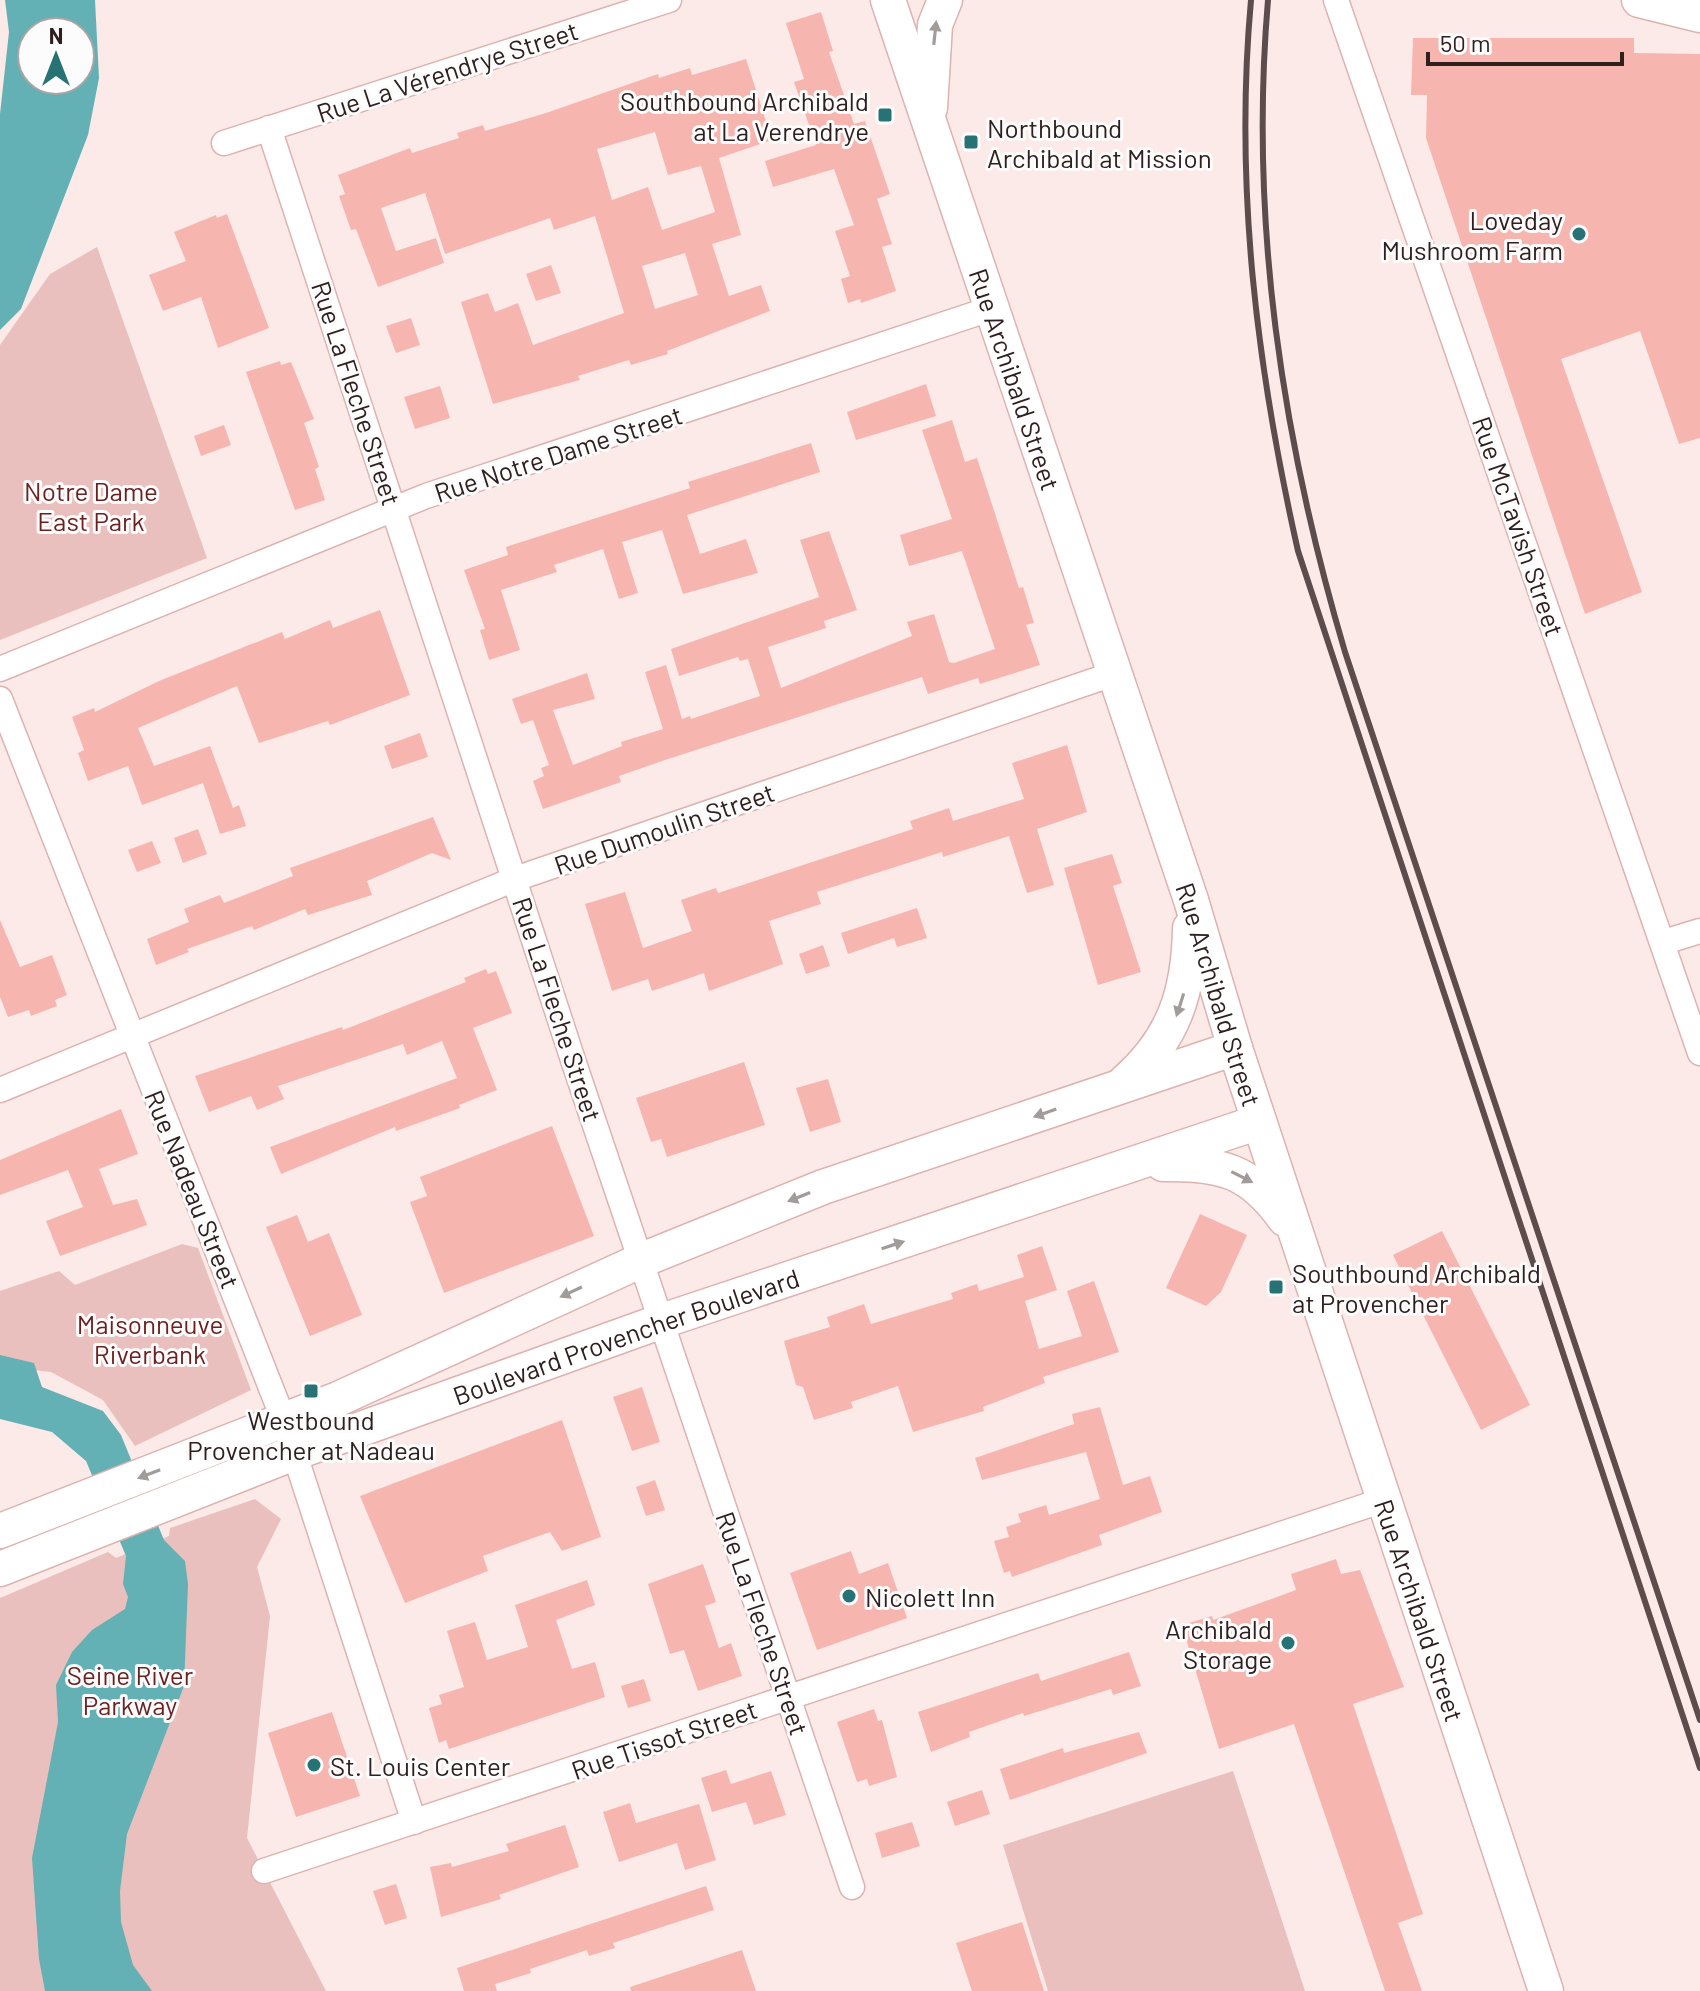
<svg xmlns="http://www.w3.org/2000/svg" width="1700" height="1991" viewBox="0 0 1700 1991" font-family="Barlow,sans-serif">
<rect width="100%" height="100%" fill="#fceae9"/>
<g fill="#e9c0bd">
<path d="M97,247L207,558L0,640V345L50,274Z"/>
<path d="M182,1244L198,1248L251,1390L135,1446L103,1400L51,1372L0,1366V1291L59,1271L75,1285Z"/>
<path d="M255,1499L281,1519L257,1567L270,1616L247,1838L326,1991H0V1598L108,1552L116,1558L169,1536L170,1528Z"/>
<path d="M1233,1771L1305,1991H1048L1003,1845Z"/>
</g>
<g fill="#63b1b4" fill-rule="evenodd">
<path d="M5,0H95L99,78L88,135L21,309L0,330V114L9,32ZM80,32V80H32V32Z"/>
<path d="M0,1355L34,1363L42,1387L103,1411L121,1435L164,1540L185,1561L188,1584L184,1686L127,1834L120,1891L121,1922L133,1965L152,1991H45L39,1959L32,1858L58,1722L56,1685L72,1652L92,1630L125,1609L128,1597L123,1584L126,1556L86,1461L52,1432L0,1419Z"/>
</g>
<g fill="#f7b5b0" fill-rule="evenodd">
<path d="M821,12L833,51L829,52L854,124L865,121L890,194L877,199L892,244L882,247L896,291L861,303L860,299L848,303L841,279L850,276L835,231L854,225L834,169L773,187L765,161L816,145L794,82L804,79L786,23Z"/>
<path d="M1413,38H1634V53L1700,54V438L1679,444L1640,331L1561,359L1642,592L1585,614L1426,138L1427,95H1411Z"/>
<path d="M746,59L772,140L719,158L741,235L712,244L729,296L761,285L770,311L667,351L668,354L631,365L629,360L578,376L580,380L493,404L461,302L488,293L495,312L518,303L533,345L624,313L595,216L554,230L550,218L445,254L425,193L381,208L396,251L436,238L444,263L378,287L356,229L351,230L339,196L345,194L338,175L410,148L412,153L459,138L457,133L483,125L485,131L546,113L658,74L659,78L690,68L692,75ZM655,132L668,175L701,166L715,212L662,230L648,187L612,200L597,149ZM685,253L698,295L655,309L642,266Z"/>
<path d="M227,214L269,328L218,348L201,297L163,311L149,275L186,261L174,232L216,215L217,218Z"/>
<path d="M551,265L561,293L536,301L526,274Z"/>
<path d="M411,318L420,345L396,353L386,326Z"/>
<path d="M280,361L281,365L291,362L314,419L304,423L319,467L315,469L325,500L295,510L246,372Z"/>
<path d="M926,384L936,416L856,440L847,412Z"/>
<path d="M440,386L450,418L415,429L404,397Z"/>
<path d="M952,420L965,462L977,458L1019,588L1023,587L1034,623L1026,625L1040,665L980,684L978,678L928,694L922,677L665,760L619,776L621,782L543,809L533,781L544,776L541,768L549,765L533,720L521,724L512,699L587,673L595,699L553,710L573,765L622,746L621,742L663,729L645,672L666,665L682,719L690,716L691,719L760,696L748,659L740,661L738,657L679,676L671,649L819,597L800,540L829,531L857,610L824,621L826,628L768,647L781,688L912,636L907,622L934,614L949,662L954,663L995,649L962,551L909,566L900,535L952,519L922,430Z"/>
<path d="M224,425L231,445L201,456L194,436Z"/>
<path d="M811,443L820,472L687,515L700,554L746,539L758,573L683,594L662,530L622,542L638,593L619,599L603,549L554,565L557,572L501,590L520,650L489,660L480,630L485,629L464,570L508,555L506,547L690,488L688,482Z"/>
<path d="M380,610L410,695L330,725L328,721L259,743L237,686L138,728L154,766L210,746L233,808L239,805L246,826L220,834L203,783L142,805L128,766L88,781L78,753L84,750L72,717L94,708L95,712L159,681L282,632L285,639L330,620L333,628Z"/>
<path d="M420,733L428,757L392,769L384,746Z"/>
<path d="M1067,745L1087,812L1037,829L1054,885L1027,893L1009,836L943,857L942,852L817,892L821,904L769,921L783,964L709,991L704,973L652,991L648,979L612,991L585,904L625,892L643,948L692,931L681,900L716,888L718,893L913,829L910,821L949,808L953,821L1024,799L1012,763Z"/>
<path d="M433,817L451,860L432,853L367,881L372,895L308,915L305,909L254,930L252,926L187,949L189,952L156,965L147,939L189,922L184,909L220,895L224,903L293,876L290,868Z"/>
<path d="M198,829L207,854L183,863L174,838Z"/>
<path d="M152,841L161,863L137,872L128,850Z"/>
<path d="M1112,854L1122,883L1113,886L1141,972L1098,985L1064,868Z"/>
<path d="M917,908L927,938L897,947L894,938L848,954L841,933Z"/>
<path d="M0,920L20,967L52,955L67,995L55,1000L57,1006L31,1016L29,1010L8,1017L0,997Z"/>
<path d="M823,945L830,966L806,974L799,954Z"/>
<path d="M486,969L488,974L496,971L512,1013L473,1028L497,1090L459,1105L460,1108L396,1131L395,1127L281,1174L270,1147L457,1078L442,1041L407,1055L403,1044L278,1086L284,1099L257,1110L251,1096L209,1112L195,1076L342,1027L343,1030L466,982L464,978Z"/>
<path d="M744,1062L765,1125L667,1157L661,1139L651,1142L636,1098Z"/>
<path d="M828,1079L841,1122L810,1132L796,1088Z"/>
<path d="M121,1109L138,1154L99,1169L113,1205L137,1199L147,1225L60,1256L46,1221L83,1207L68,1170L0,1195V1160Z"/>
<path d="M552,1126L594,1236L444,1293L410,1202L427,1196L420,1177Z"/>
<path d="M1200,1214L1247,1235L1221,1292L1206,1306L1166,1288Z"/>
<path d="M297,1215L308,1242L329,1233L362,1315L310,1336L266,1227Z"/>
<path d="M1442,1231L1530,1405L1481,1430L1393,1255Z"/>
<path d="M1042,1246L1057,1290L1025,1301L1039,1349L1082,1336L1067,1291L1094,1281L1119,1352L1043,1377L1045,1383L983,1407L984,1411L913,1432L898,1386L851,1402L853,1408L814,1420L803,1387L796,1385L784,1341L830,1327L827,1317L864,1304L871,1324L953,1299L951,1293L977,1284L979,1291L1024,1277L1017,1255Z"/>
<path d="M642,1387L660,1442L632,1451L613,1397Z"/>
<path d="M1100,1407L1123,1485L1150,1476L1162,1512L1099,1535L1102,1545L1012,1577L1010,1571L1004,1573L994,1541L1009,1537L1006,1527L1021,1522L1018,1514L1046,1505L1049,1515L1100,1499L1086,1452L982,1480L975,1458L1074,1424L1072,1414Z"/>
<path d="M562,1420L601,1537L562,1551L550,1532L483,1556L488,1571L405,1603L360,1496Z"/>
<path d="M655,1480L665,1510L646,1516L636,1487Z"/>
<path d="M851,1551L859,1574L888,1563L907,1618L817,1650L790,1573Z"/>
<path d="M1336,1559L1341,1574L1360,1570L1404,1687L1353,1704L1423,1914L1398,1923L1422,1991H1385L1294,1724L1219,1749L1182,1625L1212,1616L1213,1620L1296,1590L1291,1574Z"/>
<path d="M703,1564L716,1602L705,1606L719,1648L731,1643L742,1676L698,1691L684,1650L670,1654L648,1584Z"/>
<path d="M587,1580L595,1605L556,1620L572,1669L595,1662L605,1697L449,1749L446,1740L439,1743L429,1708L442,1704L439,1695L464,1687L447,1631L475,1622L487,1660L528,1647L515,1605Z"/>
<path d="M1129,1652L1141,1686L1113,1695L1111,1689L1024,1716L1023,1713L969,1732L970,1737L931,1752L918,1712L1038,1673L1041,1681Z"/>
<path d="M644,1679L651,1701L628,1708L621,1686Z"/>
<path d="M874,1709L878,1721L882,1720L897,1777L869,1786L867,1779L857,1782L837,1722Z"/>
<path d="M332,1712L360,1796L296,1817L268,1733Z"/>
<path d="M1139,1732L1147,1753L1010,1800L1000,1769L1063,1748L1064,1753Z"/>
<path d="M726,1770L731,1784L771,1771L786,1815L754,1825L746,1802L712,1812L701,1778Z"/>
<path d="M982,1790L990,1814L955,1826L947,1802Z"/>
<path d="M630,1803L636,1823L699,1804L716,1860L685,1870L677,1843L619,1862L603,1812Z"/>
<path d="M912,1822L920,1846L882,1858L875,1833Z"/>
<path d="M565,1825L579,1867L499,1895L501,1899L441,1917L430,1867L451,1863L452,1867L509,1851L506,1844Z"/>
<path d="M396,1884L407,1918L385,1925L373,1891Z"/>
<path d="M706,1886L714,1910L613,1943L615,1948L589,1956L587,1950L530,1969L531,1973L495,1984L497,1991H464L457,1968Z"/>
<path d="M1022,1922L1044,1991H972L956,1943Z"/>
<path d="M742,1950L756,1991H631L630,1987Z"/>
</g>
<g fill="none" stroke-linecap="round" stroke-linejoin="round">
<g stroke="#dcb3b0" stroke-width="27">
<g id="street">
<path d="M1336,0L1700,1053"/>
<path d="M269,128L574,1063L852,1887"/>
<path d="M224,143L669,0"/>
<path d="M0,669L426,496L990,309"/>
<path d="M0,699L284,1421L414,1822"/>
<path d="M1664,942L1700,931"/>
<path d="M0,1090L515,879L1113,674"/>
<path d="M264,1871L1384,1500"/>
</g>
</g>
<g stroke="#dcb3b0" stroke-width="37">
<g id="secondary">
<path id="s1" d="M888,0L1191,900L1235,1048L1546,1991"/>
<path d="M1639,0L1700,15"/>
<path d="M930,108L935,25L945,0"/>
<path d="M1125,1082C1174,1039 1189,992 1190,928"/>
<path d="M1163,1164C1221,1163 1250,1170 1285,1219"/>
<path d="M0,1531L338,1399L642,1260L823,1187L1235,1048"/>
<path id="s2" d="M0,1569L294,1453L662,1321L1259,1122"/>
</g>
</g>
<use href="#street" stroke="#fff" stroke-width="24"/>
<use href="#secondary" stroke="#fff" stroke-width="34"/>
<g stroke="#5c4c4b" stroke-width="6">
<path d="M1251,0C1234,187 1257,369 1298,551L1700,1768"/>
<path d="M1268,0C1249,222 1282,439 1345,652L1700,1720"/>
</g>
</g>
<defs><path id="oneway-solid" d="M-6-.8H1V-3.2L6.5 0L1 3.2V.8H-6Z" transform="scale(2)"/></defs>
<g fill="#a19b9a">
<use href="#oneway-solid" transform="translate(935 33) rotate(-84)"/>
<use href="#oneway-solid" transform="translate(1180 1005) rotate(108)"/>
<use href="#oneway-solid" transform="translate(1045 1113) rotate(161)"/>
<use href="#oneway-solid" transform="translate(1242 1177) rotate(27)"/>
<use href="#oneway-solid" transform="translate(799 1197) rotate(158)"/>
<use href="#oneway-solid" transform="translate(893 1245) rotate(-18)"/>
<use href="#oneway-solid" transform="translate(571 1292) rotate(155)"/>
<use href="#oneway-solid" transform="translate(149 1474) rotate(159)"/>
</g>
<g fill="#277275" stroke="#fcfcfc" stroke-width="3">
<rect x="877" y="107" width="16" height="16" rx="4"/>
<rect x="963" y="134" width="16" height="16" rx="4"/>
<circle cx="1579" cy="234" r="8"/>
<rect x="1268" y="1279" width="16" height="16" rx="4"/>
<rect x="303" y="1383" width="16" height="16" rx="4"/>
<circle cx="849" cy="1596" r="8"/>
<circle cx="1288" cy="1643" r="8"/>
<circle cx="314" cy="1765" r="8"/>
</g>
<g text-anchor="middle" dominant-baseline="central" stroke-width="6" stroke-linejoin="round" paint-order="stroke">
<g font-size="26" fill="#2f201f" stroke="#fcfcfc">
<text transform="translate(447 71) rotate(-18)">Rue La Vérendrye Street</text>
<text stroke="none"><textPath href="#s1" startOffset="400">Rue Archibald Street</textPath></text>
<text transform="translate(357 393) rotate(72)">Rue La Fleche Street</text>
<text transform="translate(558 453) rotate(-18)">Rue Notre Dame Street</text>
<text transform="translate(1519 526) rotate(71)">Rue McTavish Street</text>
<text transform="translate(664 828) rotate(-19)">Rue Dumoulin Street</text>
<text stroke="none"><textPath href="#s1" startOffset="1048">Rue Archibald Street</textPath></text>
<text transform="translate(558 1009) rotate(72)">Rue La Fleche Street</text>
<text transform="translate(193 1189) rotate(68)">Rue Nadeau Street</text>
<text stroke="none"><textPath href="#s2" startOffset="668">Boulevard Provencher Boulevard</textPath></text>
<text stroke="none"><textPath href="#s1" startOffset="1696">Rue Archibald Street</textPath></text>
<text transform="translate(763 1623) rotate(71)">Rue La Fleche Street</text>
<text transform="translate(664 1739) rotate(-19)">Rue Tissot Street</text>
</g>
<g font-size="26" fill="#2f201f" stroke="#fcfcfc" text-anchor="start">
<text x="869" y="100" text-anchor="end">Southbound Archibald<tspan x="869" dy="30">at La Verendrye</tspan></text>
<text x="987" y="127">Northbound<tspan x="987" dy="30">Archibald at Mission</tspan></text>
<text x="1563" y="219" text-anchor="end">Loveday<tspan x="1563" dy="30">Mushroom Farm</tspan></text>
<text x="1292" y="1272">Southbound Archibald<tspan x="1292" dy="30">at Provencher</tspan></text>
<text x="311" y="1419" text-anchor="middle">Westbound<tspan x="311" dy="30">Provencher at Nadeau</tspan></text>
<text x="865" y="1596">Nicolett Inn</text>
<text x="1272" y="1628" text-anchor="end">Archibald<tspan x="1272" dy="30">Storage</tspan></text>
<text x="330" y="1765">St. Louis Center</text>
</g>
<g font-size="26" fill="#6c2121" stroke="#fcfcfc">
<text x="91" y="490">Notre Dame<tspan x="91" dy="30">East Park</tspan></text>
<text x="150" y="1323">Maisonneuve<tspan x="150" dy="30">Riverbank</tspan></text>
<text x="130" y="1674">Seine River<tspan x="130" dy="30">Parkway</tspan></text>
</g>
</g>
<g transform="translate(56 56)"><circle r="38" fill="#fcfcfc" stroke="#aaa4a4" stroke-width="2"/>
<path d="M0-6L14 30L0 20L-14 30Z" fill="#277275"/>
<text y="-12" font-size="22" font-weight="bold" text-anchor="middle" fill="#2f201f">N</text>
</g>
<path d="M1428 52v12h194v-12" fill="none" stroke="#2f201f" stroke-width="4"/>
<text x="1440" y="52" font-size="24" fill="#2f201f" stroke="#fcfcfc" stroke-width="6" paint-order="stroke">50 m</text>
</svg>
